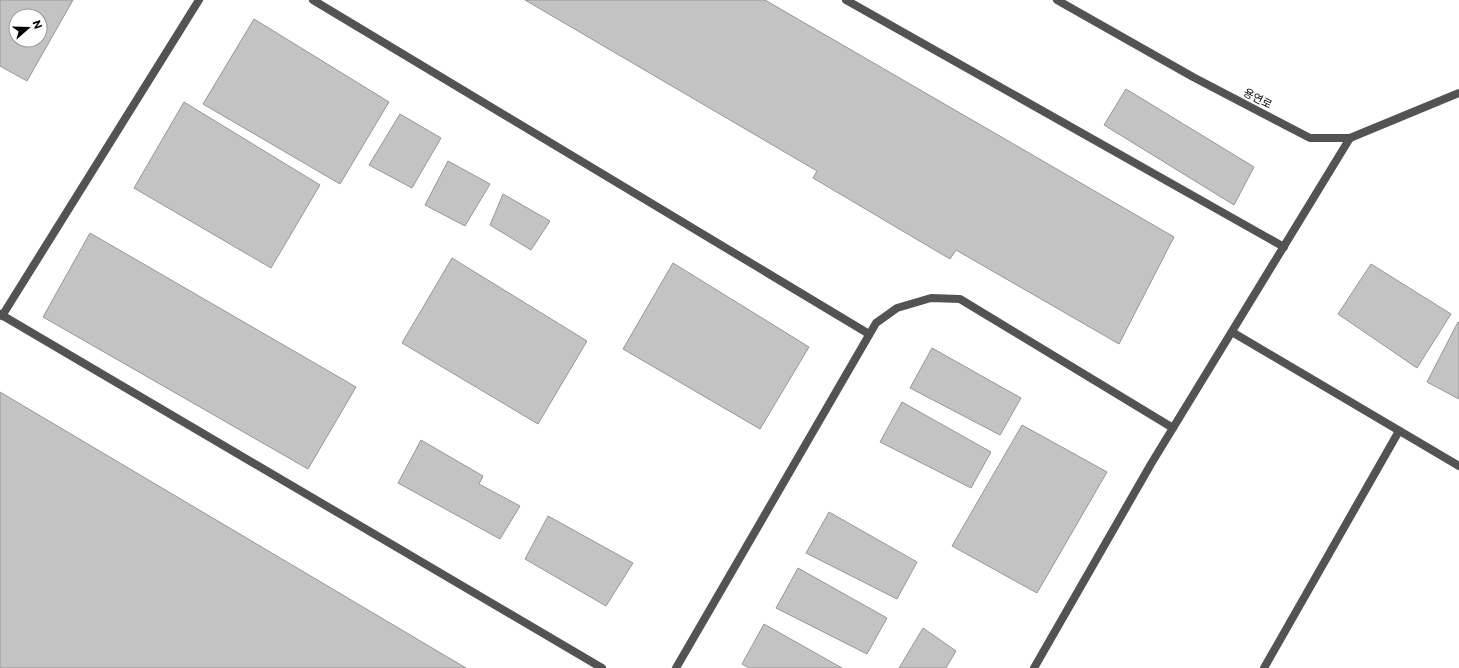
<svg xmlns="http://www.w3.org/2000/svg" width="1459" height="668" viewBox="0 0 1459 668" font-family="Commissioner,'Noto Sans KR',sans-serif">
<rect width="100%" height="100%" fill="#fff"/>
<g fill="#c3c3c3" stroke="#979797" fill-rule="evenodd">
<path d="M0,0H73L27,81L0,66ZM16,16H40V40H16Z"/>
<path d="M525,0H765L1174,237L1119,344L956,250L950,259L813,178L817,171Z"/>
<path d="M254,19L389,102L340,184L203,104Z"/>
<path d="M1126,89L1254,167L1234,205L1104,125Z"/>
<path d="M184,102L320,185L271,268L134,188Z"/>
<path d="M400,114L441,138L412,188L369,165Z"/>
<path d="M448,161L490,184L465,226L425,205Z"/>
<path d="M503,194L550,221L531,250L490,225Z"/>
<path d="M90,233L356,387L308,469L43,317Z"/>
<path d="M452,258L587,341L538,424L402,343Z"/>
<path d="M673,263L809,347L760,429L623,349Z"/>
<path d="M1371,264L1451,314L1417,368L1338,314Z"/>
<path d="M1458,322L1459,323V399L1427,382Z"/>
<path d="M932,348L1021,398L1000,435L910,388Z"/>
<path d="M0,392L466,668H0Z"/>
<path d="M902,402L991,452L971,488L880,442Z"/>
<path d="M1022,425L1107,472L1037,593L952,546Z"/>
<path d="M421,440L483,476L479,484L520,506L500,539L398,483Z"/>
<path d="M829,512L917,562L897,599L806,553Z"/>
<path d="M548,516L633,563L606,606L525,559Z"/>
<path d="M798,568L887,618L867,654L776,608Z"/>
<path d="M764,624L842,668H749L742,664Z"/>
<path d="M923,628L956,651L946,668H899Z"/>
</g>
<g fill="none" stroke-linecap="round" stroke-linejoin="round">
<g stroke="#535353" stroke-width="8">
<path d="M313,0L869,334"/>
<path d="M846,0L1284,247"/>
<path d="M1057,0L1193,77L1310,138H1350L1459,93"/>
<path d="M0,314L602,668"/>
<path d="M2,316L199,0"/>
<path d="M1232,332L1459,466"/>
<path d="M676,668L876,323L897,308L931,298L960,299L1173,428"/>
<path d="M1034,668L1151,464L1350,138"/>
<path d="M1264,668L1399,431"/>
</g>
</g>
<g text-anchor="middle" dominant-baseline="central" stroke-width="3.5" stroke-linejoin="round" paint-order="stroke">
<g font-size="11" fill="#000" stroke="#fff">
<text transform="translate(1258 98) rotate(27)">용연로</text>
</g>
</g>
<g transform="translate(28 28) rotate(70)"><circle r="19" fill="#ffffff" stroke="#999999"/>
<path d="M0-3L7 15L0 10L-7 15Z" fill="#000000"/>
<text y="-6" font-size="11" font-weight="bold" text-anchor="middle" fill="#000000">N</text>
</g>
</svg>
